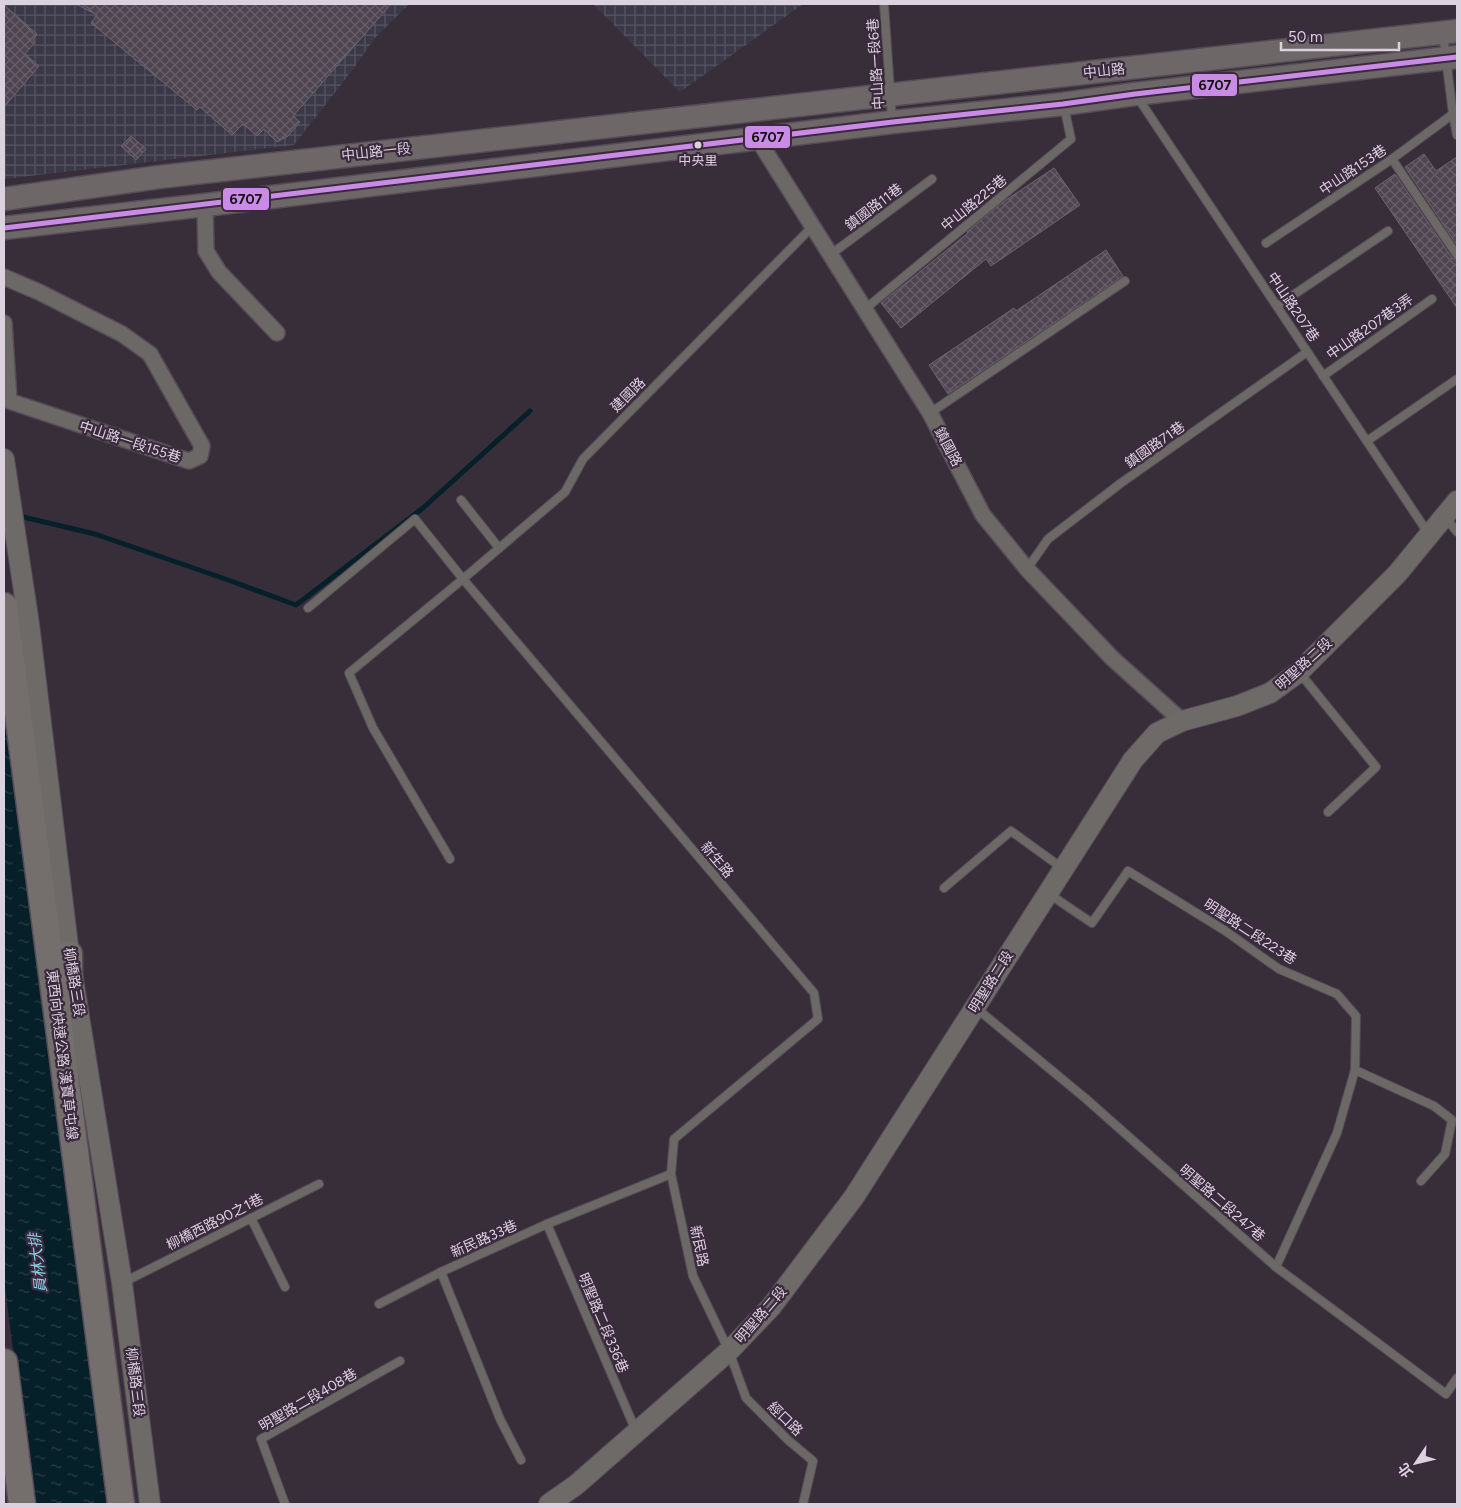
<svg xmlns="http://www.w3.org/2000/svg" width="1461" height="1508" viewBox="0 0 1461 1508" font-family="Figtree,'Noto Sans TC',sans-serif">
<defs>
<pattern id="industrial-grid" width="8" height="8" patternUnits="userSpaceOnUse" patternTransform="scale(1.25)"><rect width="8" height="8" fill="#3b3848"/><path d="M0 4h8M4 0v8" fill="none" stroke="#575462"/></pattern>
<pattern id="water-ripples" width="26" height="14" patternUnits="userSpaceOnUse" patternTransform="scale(1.25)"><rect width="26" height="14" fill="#06202a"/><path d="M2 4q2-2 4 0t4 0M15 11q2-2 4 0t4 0" fill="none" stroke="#2a3f48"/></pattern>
<pattern id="building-cross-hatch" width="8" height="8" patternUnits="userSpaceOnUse" patternTransform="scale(1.25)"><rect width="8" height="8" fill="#4e4550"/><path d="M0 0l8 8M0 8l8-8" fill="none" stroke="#675f69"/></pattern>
</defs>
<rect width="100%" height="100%" fill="#382e3a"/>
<g fill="url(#industrial-grid)">
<path d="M4,4H409L375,38L351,72L294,145L4,179Z"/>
<path d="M593,4H803L680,92Z"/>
</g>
<path fill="url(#water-ripples)" d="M4,653L112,1504H33L4,1280Z"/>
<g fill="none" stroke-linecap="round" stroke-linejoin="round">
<path stroke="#06202a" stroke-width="5" d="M19,516L95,534L231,581L296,605L423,508L530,411"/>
</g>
<g fill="url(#building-cross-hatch)" stroke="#6d646f">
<path d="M76,4H391L293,116L300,122L288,136L277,142L264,129L257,136L243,124L232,135L200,107L197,110L91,23L97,15Z"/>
<path d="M4,5L37,34L33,40L35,42L25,54L39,66L4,107Z"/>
<path d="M131,136L146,149L136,160L121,146Z"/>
<path d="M1424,154L1436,171L1457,157V245L1405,167Z"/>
<path d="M1054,168L1080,205L991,266L986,259L901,328L881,303L968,233L967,232L1003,202Z"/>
<path d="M1395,174L1452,258L1457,261V308L1375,188Z"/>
<path d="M1106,250L1123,276L948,394L929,365L1014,308L1016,311Z"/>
</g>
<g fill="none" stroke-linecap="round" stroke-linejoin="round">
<g stroke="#554c57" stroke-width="10">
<g id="lane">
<path d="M884,4L892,119"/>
<path d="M1443,35L1453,114L1457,135"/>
<path d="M1138,98L1428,533"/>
<path d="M1392,159L1457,255"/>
<path d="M1266,243L1392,159L1453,114"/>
<path d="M830,255L932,179"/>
<path d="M1277,306L1388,231"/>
<path d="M865,309L1071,139L1064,106"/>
<path d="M1323,376L1432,299"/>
<path d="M930,413L1125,281"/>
<path d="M1367,441L1457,379"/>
<path d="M461,500L499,548"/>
<path d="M1446,518L1457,532"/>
<path d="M1027,569L1048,539L1121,483L1307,352"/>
<path d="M308,608L415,519L463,579L814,993L818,1019L674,1139L671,1174L693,1276L729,1351L746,1398L788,1440L813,1461L803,1504"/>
<path d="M1299,672L1376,767L1328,812"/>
<path d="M450,859L373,728L349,673L463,579L565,492L583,459L812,227"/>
<path d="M944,888L1011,831L1062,868"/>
<path d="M1049,894L1092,923L1128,871L1224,930L1279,969L1337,994L1356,1016L1355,1070L1337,1133L1276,1267"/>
<path d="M976,1008L1085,1098L1276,1267L1446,1394L1457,1378"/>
<path d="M1355,1070L1434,1106L1452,1120L1445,1154L1421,1181"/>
<path d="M251,1218L285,1287"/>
<path d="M547,1224L636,1431"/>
<path d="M441,1272L500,1419L521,1460"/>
<path d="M124,1282L319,1184"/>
<path d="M379,1304L441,1272L547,1224L671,1174"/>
<path d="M285,1504L261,1439L400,1361"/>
</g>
</g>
<g stroke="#554c57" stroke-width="18">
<g id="street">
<path d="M757,138L930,413L983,515L1027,569L1112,658L1182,721"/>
<path d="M205,205L206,251L219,272L277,333"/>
<path d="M4,277L39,292L122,334L150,354L202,446L200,456L189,461L9,401L4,323"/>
</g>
</g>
<g stroke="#554c57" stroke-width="22">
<g id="secondary">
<path d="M4,459L29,624L69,954L122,1283L150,1504"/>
<path d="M549,1504L576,1485L729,1351L771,1307L854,1197L1133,760L1157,733L1182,721L1237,706L1270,693L1299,672L1397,574L1457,501"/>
</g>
</g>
<g stroke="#554c57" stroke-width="25">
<g id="primary">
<path d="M4,199L159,177L1457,31"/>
<path d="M4,228L205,205L893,122L1063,104L1135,94L1457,57"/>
</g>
</g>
<g stroke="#554c57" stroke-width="29">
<g id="highway">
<path d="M4,606L121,1504"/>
<path d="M69,954V1001"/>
<path d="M4,1362L22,1504"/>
</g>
</g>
<use href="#lane" stroke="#6b6865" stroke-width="8"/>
<use href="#street" stroke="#6b6865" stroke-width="15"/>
<use href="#secondary" stroke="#6e6a68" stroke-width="20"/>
<use href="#primary" stroke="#6e6768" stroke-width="22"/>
<use href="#highway" stroke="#746e6d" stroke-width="26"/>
<g stroke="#3b2a3e" stroke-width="9">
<path id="bus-1" d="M4,228L893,122L1063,104L1135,94L1457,57"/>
</g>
<use href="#bus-1" stroke="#ca8be6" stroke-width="5"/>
</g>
<circle fill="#dcd1de" stroke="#3b2a3e" stroke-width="2" cx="698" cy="145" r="4.5"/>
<g text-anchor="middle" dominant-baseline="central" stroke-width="4.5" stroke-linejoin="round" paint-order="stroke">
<g font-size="13" fill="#dcd1de" stroke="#3b2a3e">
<text x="698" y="160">中央里</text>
</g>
<g font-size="14" fill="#dcd1de" stroke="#3b2a3e">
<text transform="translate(876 64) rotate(-94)">中山路一段6巷</text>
<text transform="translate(1104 71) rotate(-6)">中山路</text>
<text transform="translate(376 152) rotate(-6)">中山路一段</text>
<text transform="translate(1353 170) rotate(-34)">中山路153巷</text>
<text transform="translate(974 203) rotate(-39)">中山路225巷</text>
<text transform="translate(874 207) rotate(-37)">鎮國路11巷</text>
<text transform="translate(1293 307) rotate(56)">中山路207巷</text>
<text transform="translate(1370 327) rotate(-35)">中山路207巷3弄</text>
<text transform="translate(628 395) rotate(-45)">建國路</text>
<text transform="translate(130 442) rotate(18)">中山路一段155巷</text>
<text transform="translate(1155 445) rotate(-35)">鎮國路71巷</text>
<text transform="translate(948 447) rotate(62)">鎮國路</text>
<text transform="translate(1304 664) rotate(-42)">明聖路二段</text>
<text transform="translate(717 860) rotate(50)">新生路</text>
<text transform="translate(1250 932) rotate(33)">明聖路二段223巷</text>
<text transform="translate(74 982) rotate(81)">柳橋路三段</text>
<text transform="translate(991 982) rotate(-58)">明聖路二段</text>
<text transform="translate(62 1055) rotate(83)">東西向快速公路 漢寶草屯線</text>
<text transform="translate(1222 1203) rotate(41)">明聖路二段247巷</text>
<text transform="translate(215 1222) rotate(-27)">柳橋西路90之1巷</text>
<text transform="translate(484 1239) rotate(-24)">新民路33巷</text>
<text transform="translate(699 1246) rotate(78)">新民路</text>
<text transform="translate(761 1315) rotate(-49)">明聖路二段</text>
<text transform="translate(603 1323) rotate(67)">明聖路二段336巷</text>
<text transform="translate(135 1382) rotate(83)">柳橋路三段</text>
<text transform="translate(308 1400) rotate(-30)">明聖路二段408巷</text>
<text transform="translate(785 1419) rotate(44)">經口路</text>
</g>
<g font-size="15" font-style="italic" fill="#89d2eb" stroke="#3b2a3e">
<text transform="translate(38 1263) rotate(-97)">員林大排</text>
</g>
</g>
<g stroke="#3b2a3e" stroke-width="2">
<rect x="1191" y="73" width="47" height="24" rx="5" fill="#ca8be6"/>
<rect x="744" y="125" width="47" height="24" rx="5" fill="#ca8be6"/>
<rect x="222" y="187" width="48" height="24" rx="5" fill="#ca8be6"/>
</g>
<g font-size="14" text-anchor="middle" font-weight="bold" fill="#111">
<text x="1215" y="90">6707</text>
<text x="768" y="142">6707</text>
<text x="246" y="204">6707</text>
</g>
<rect width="1461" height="1508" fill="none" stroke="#dcd1de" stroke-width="10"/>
<g transform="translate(1416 1463) rotate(235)" stroke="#3b2a3e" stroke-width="4" paint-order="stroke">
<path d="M0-4L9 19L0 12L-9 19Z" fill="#dcd1de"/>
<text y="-8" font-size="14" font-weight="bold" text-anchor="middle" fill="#dcd1de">北</text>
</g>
<path d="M1281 42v8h118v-8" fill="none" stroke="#dcd1de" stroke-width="2.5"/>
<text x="1288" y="42" font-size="15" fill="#dcd1de" stroke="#3b2a3e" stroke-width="4" paint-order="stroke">50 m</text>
</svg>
